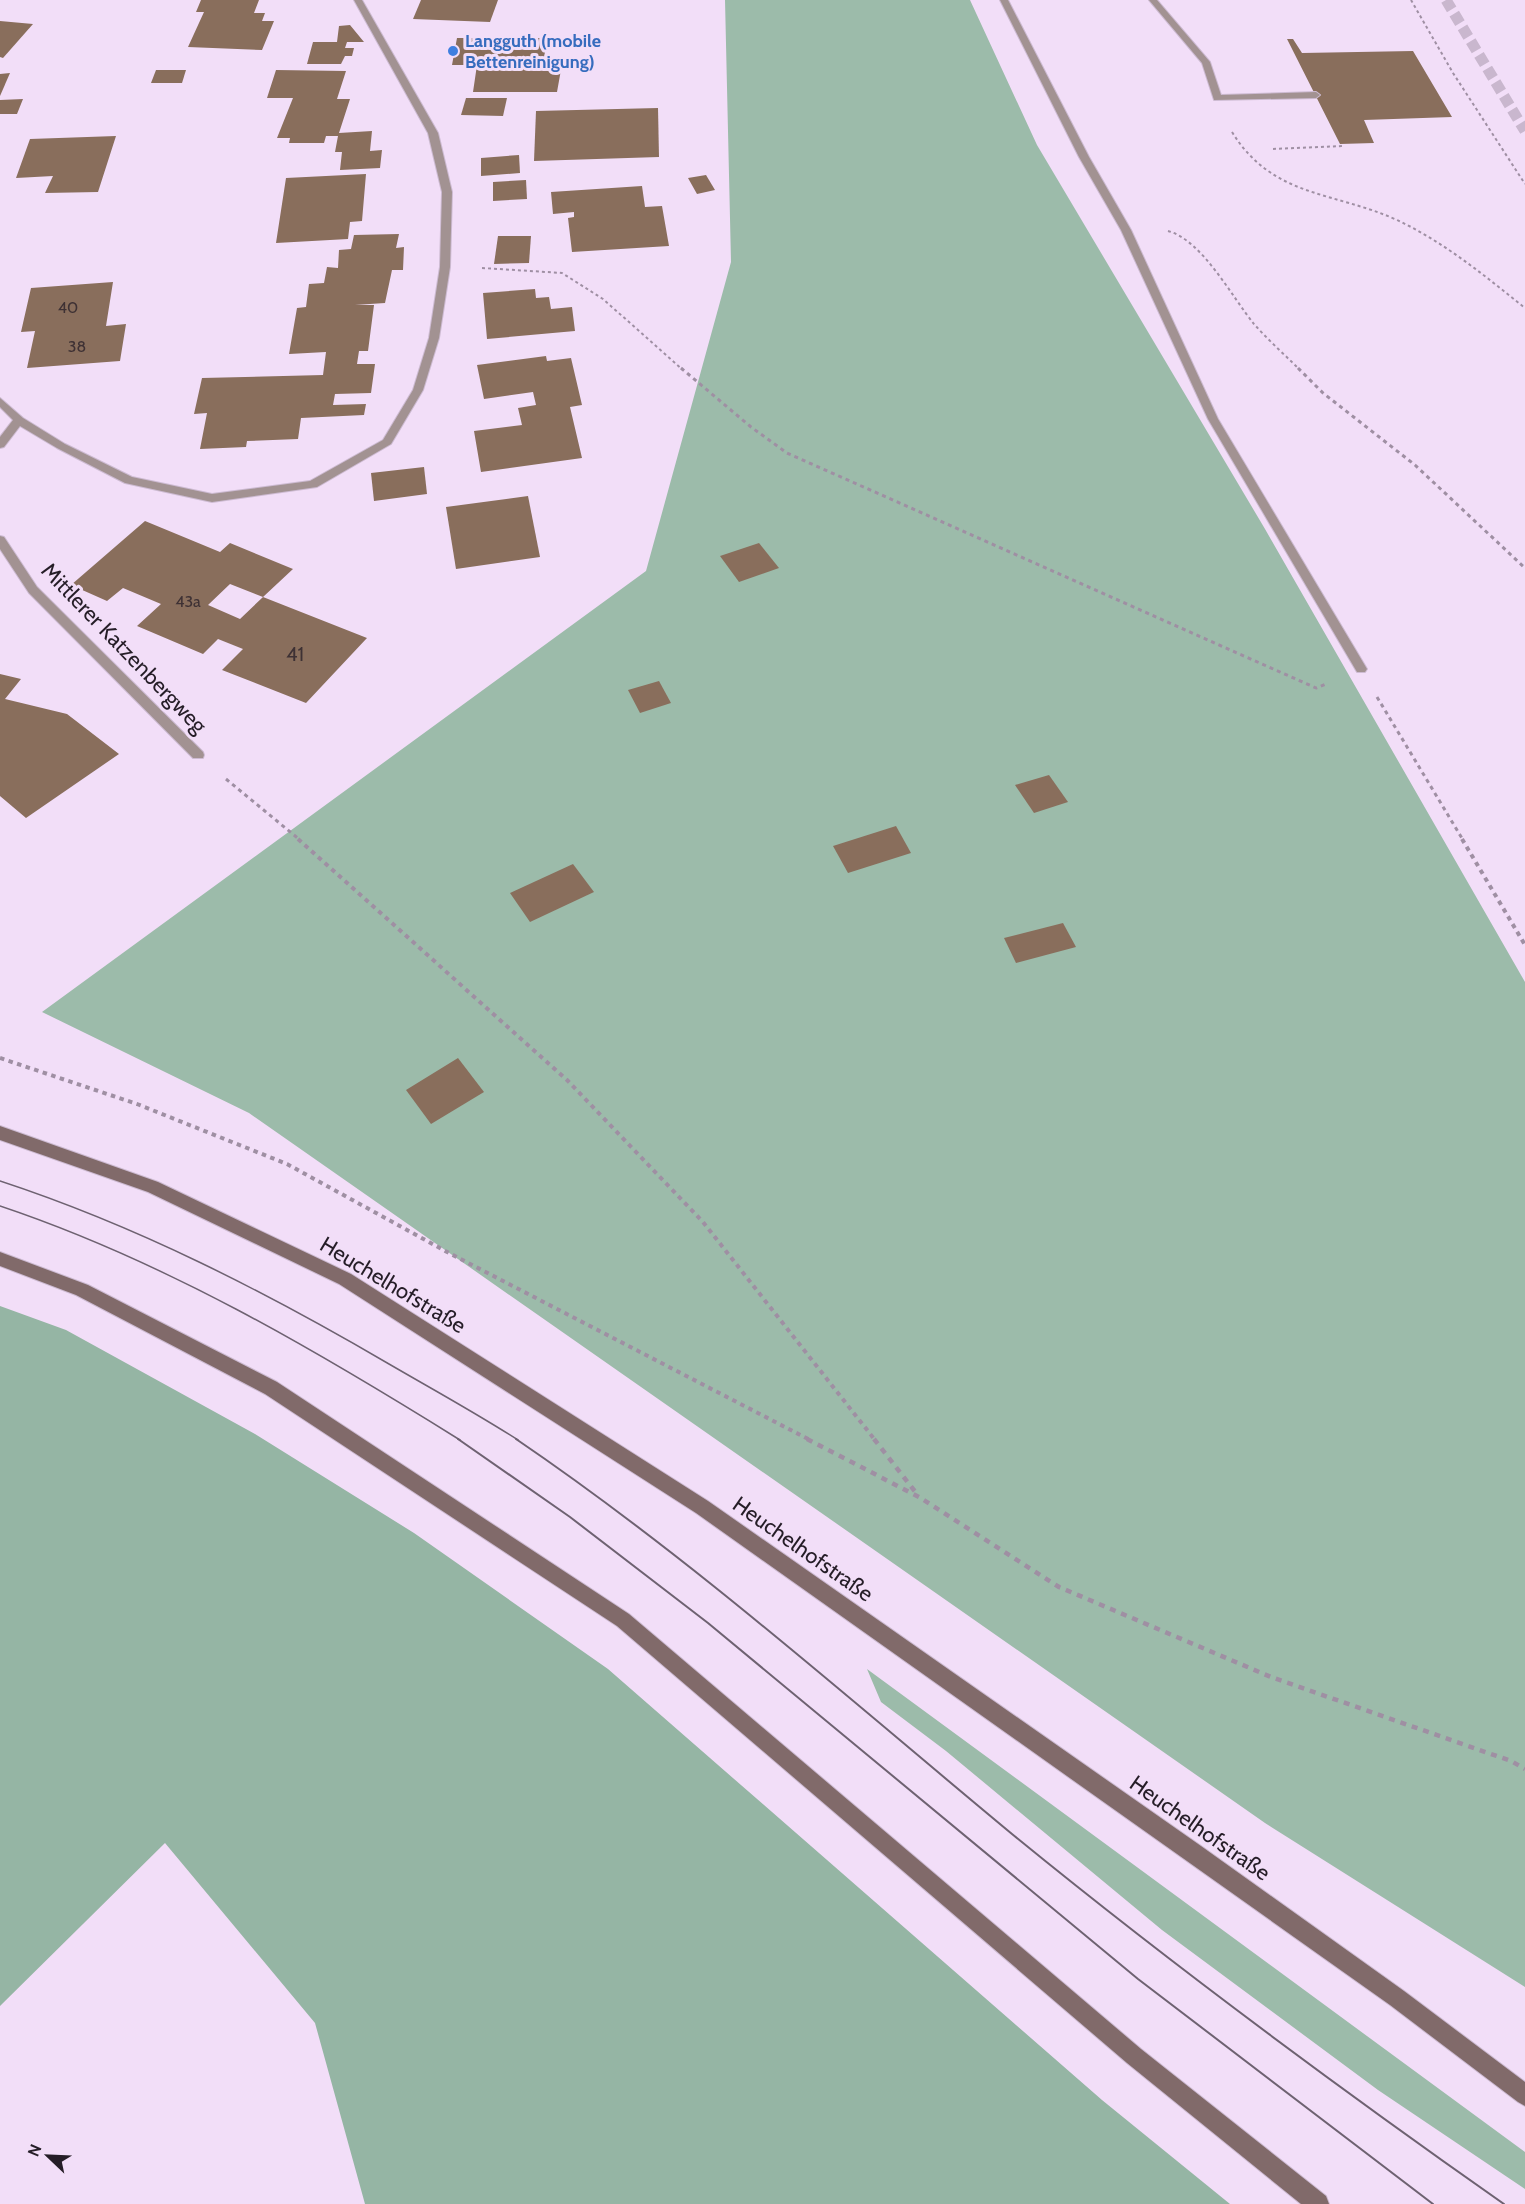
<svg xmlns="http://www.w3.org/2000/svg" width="1525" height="2204" viewBox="0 0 1525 2204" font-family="Cabin,sans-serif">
<rect width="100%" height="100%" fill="#f2def8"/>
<g fill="#9cbbaa">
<path d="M725,0H970L1037,145L1265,529L1525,982V1987L1265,1823L249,1113L42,1012L646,571L731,262Z"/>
<path d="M867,1669L1525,2152V2189L1378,2090L1162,1930L946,1751L881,1702Z"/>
</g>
<path fill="#95b5a4" d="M0,1306L66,1330L255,1434L414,1533L608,1669L1102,2100L1230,2204H365L315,2023L165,1843L0,2006Z"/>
<g fill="#896e5c">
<path d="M201,0H259L254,13H265L262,21H274L262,50L188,47L204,12H196Z"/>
<path d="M421,0H498L490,22L413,19Z"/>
<path d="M0,21L33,24L3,58L0,57Z"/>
<path d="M350,25L364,42H347L345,48H354L352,56H345L341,64H307L313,42H337L339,26Z"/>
<path d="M457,38H547L543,65L562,64L557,92H473L477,65H452Z"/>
<path d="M1287,39H1293L1302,53L1413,51L1452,117L1364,120L1374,143L1340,144Z"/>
<path d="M156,70H186L182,83H151Z"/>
<path d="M276,70L346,71L337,99H350L339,133L372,131L370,151L382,150L380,168L340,170L342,152H335L338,136H326L324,143H289L290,138H277L293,98H267Z"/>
<path d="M10,73L0,96V74Z"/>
<path d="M466,98H507L503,116L461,115Z"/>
<path d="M23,99L17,114H0V100Z"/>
<path d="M658,108L659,157L534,161L536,111Z"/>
<path d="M116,136L98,192L45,193L53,176L16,178L30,139Z"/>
<path d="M519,155L520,173L481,176V158Z"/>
<path d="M366,174L362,221L350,222L348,239L276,243L286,178Z"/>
<path d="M706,175L715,190L697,194L688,178Z"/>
<path d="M526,180L527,199L493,201V182Z"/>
<path d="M642,186L645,207L662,206L669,246L572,252L568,218L574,217V212L553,214L551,192Z"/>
<path d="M399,234L396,248L404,247L403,270H392L385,303L355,305H374L368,351H359L357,364H375L371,393L335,394L333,405L366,404L364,415L301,418L298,439L247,441L246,447L200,449L207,413L194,414L202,378L323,375L326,352L289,354L297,308L306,307L309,284L324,283L327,267L338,268L339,250L351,249L354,235Z"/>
<path d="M498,236H531L529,263L494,264Z"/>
<path d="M113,282L106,326L126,324L120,361L27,368L35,331L21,332L31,288Z"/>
<path d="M535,289L536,298L549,297L551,309L572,307L575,331L487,339L483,293Z"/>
<path d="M546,356L547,361L571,358L582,405L570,407L582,458L481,472L474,431L522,425L518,408L536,405L533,392L484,399L477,365Z"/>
<path d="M424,467L427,494L374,501L371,473Z"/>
<path d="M528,496L540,557L456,569L446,507Z"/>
<path d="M145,521L220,552L230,543L293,569L263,597L230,584L208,605L240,619L263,597L367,638L306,703L222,670L243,649L218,639L203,654L137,626L161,604L123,588L107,601L71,585Z"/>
<path d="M759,543L779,568L739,582L720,556Z"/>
<path d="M0,674L21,679L5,699L67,714L119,754L26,818L0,796Z"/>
<path d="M659,681L671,703L640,713L628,690Z"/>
<path d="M1049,775L1068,802L1034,813L1015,785Z"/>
<path d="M896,826L911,853L848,873L833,846Z"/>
<path d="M573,864L594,892L530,922L510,893Z"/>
<path d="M1063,923L1076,947L1016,963L1004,938Z"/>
<path d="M458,1058L484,1092L431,1124L406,1090Z"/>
</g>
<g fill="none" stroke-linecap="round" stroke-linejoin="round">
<path stroke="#c9b7ce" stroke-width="11" stroke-dasharray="11 5" stroke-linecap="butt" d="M1446,0L1525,131"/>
<g stroke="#cdbbd2" stroke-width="2">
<path id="lane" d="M1149,0H1157L1210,62L1221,95L1316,92L1320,95L1316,98L1214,100L1202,63Z"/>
</g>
<g stroke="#cdbbd2" stroke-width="2">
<g id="street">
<path d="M354,0H362L438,133L452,192L450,267L439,338L423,390L391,444L317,487L212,502L125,483L57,448L20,426L4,447L0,448V437L13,420L0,407V398L23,418L65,444L132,477L212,494L310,481L383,440L413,390L429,338L440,267L442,192L428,133Z"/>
<path d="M1000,0H1008L1089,157L1131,230L1218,419L1367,669L1365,672H1357L1208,419L1121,230L1079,157Z"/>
<path d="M0,536L4,537L37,587L203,752L204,755L203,758H193L29,593L0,549Z"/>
</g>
</g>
<g stroke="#cdbbd2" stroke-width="2">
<g id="secondary">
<path d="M0,1126L158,1182L351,1274L708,1501L1201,1846L1404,1991L1525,2082V2106L1518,2102L1390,2005L696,1513L339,1284L148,1192L0,1140Z"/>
<path d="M0,1252L88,1285L277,1382L629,1614L1141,2049L1326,2196L1329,2204H1301L1127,2063L617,1626L265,1394L76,1295L0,1266Z"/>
</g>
</g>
<g stroke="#9f8fa3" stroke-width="2" stroke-dasharray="3 3" stroke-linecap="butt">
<path d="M1411,0L1453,73L1525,184"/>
<path d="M1232,132C1273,198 1333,191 1397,220C1444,242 1485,276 1525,308"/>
<path d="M1273,149L1342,146"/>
<path d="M1168,231C1202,240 1232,297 1254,324C1268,340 1285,355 1300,370"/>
<path d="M482,268L562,273L603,299L683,370"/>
</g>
<g stroke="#9f8fa3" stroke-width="3" stroke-dasharray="4 4" stroke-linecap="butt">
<path d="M681,368L751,427L787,453L1316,688L1326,684"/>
<path d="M1298,368L1323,393L1415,465L1525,568"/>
<path d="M1377,697L1463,840"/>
<path d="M226,779L300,840"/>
</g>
<g stroke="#9f8fa3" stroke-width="4" stroke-dasharray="4.5 4.5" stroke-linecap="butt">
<path d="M298,839L567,1080L703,1222L875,1440"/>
<path d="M1462,839L1525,945"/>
<path d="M0,1058L137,1104L287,1164L449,1253L810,1440"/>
</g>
<g stroke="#9f8fa3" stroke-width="4.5" stroke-dasharray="6 6" stroke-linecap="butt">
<path d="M807,1439L919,1497L1059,1587L1271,1677L1511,1761L1525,1769"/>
<path d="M874,1439L917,1494"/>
</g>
<use href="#lane" fill="#a29292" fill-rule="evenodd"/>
<use href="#street" fill="#a29292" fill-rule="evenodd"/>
<use href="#secondary" fill="#816a6a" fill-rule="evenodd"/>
<g stroke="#6e6271" stroke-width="1.5">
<path d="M0,1181C137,1226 264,1291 389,1364C432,1389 476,1413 518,1440"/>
<path d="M0,1206C164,1261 314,1349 460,1440"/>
</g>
<g stroke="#6e6271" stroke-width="2">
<path d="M458,1439L570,1517L708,1623L1138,1979L1433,2204"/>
<path d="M516,1439C691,1558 849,1699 1012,1834C1171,1964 1336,2086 1504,2204"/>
</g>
</g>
<circle fill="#3f7fe0" stroke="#f2def8" stroke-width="2" cx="453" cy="51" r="6"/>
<g text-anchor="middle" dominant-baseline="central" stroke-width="6" stroke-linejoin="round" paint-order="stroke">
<g font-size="16" fill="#3e3134">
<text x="68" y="307">40</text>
<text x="77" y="346">38</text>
<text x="188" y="601">43a</text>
</g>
<g font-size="18" font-weight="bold" fill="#366cbe" stroke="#f2def8" text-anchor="start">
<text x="465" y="41">Langguth (mobile<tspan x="465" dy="21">Bettenreinigung)</tspan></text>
</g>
<g font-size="20" fill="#3e3134">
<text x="295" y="654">41</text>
</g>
<g font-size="22" fill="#251d27" stroke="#f2def8">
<text transform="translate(124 648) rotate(46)">Mittlerer Katzenbergweg</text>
<text transform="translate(393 1285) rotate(31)">Heuchelhofstraße</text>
<text transform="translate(803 1549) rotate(35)">Heuchelhofstraße</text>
<text transform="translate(1200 1828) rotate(35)">Heuchelhofstraße</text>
</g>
</g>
<g transform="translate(48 2156) rotate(293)" stroke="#f2def8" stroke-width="4.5" paint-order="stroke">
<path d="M0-4.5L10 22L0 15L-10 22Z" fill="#251d27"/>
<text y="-9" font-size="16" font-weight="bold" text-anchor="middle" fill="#251d27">N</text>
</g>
</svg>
